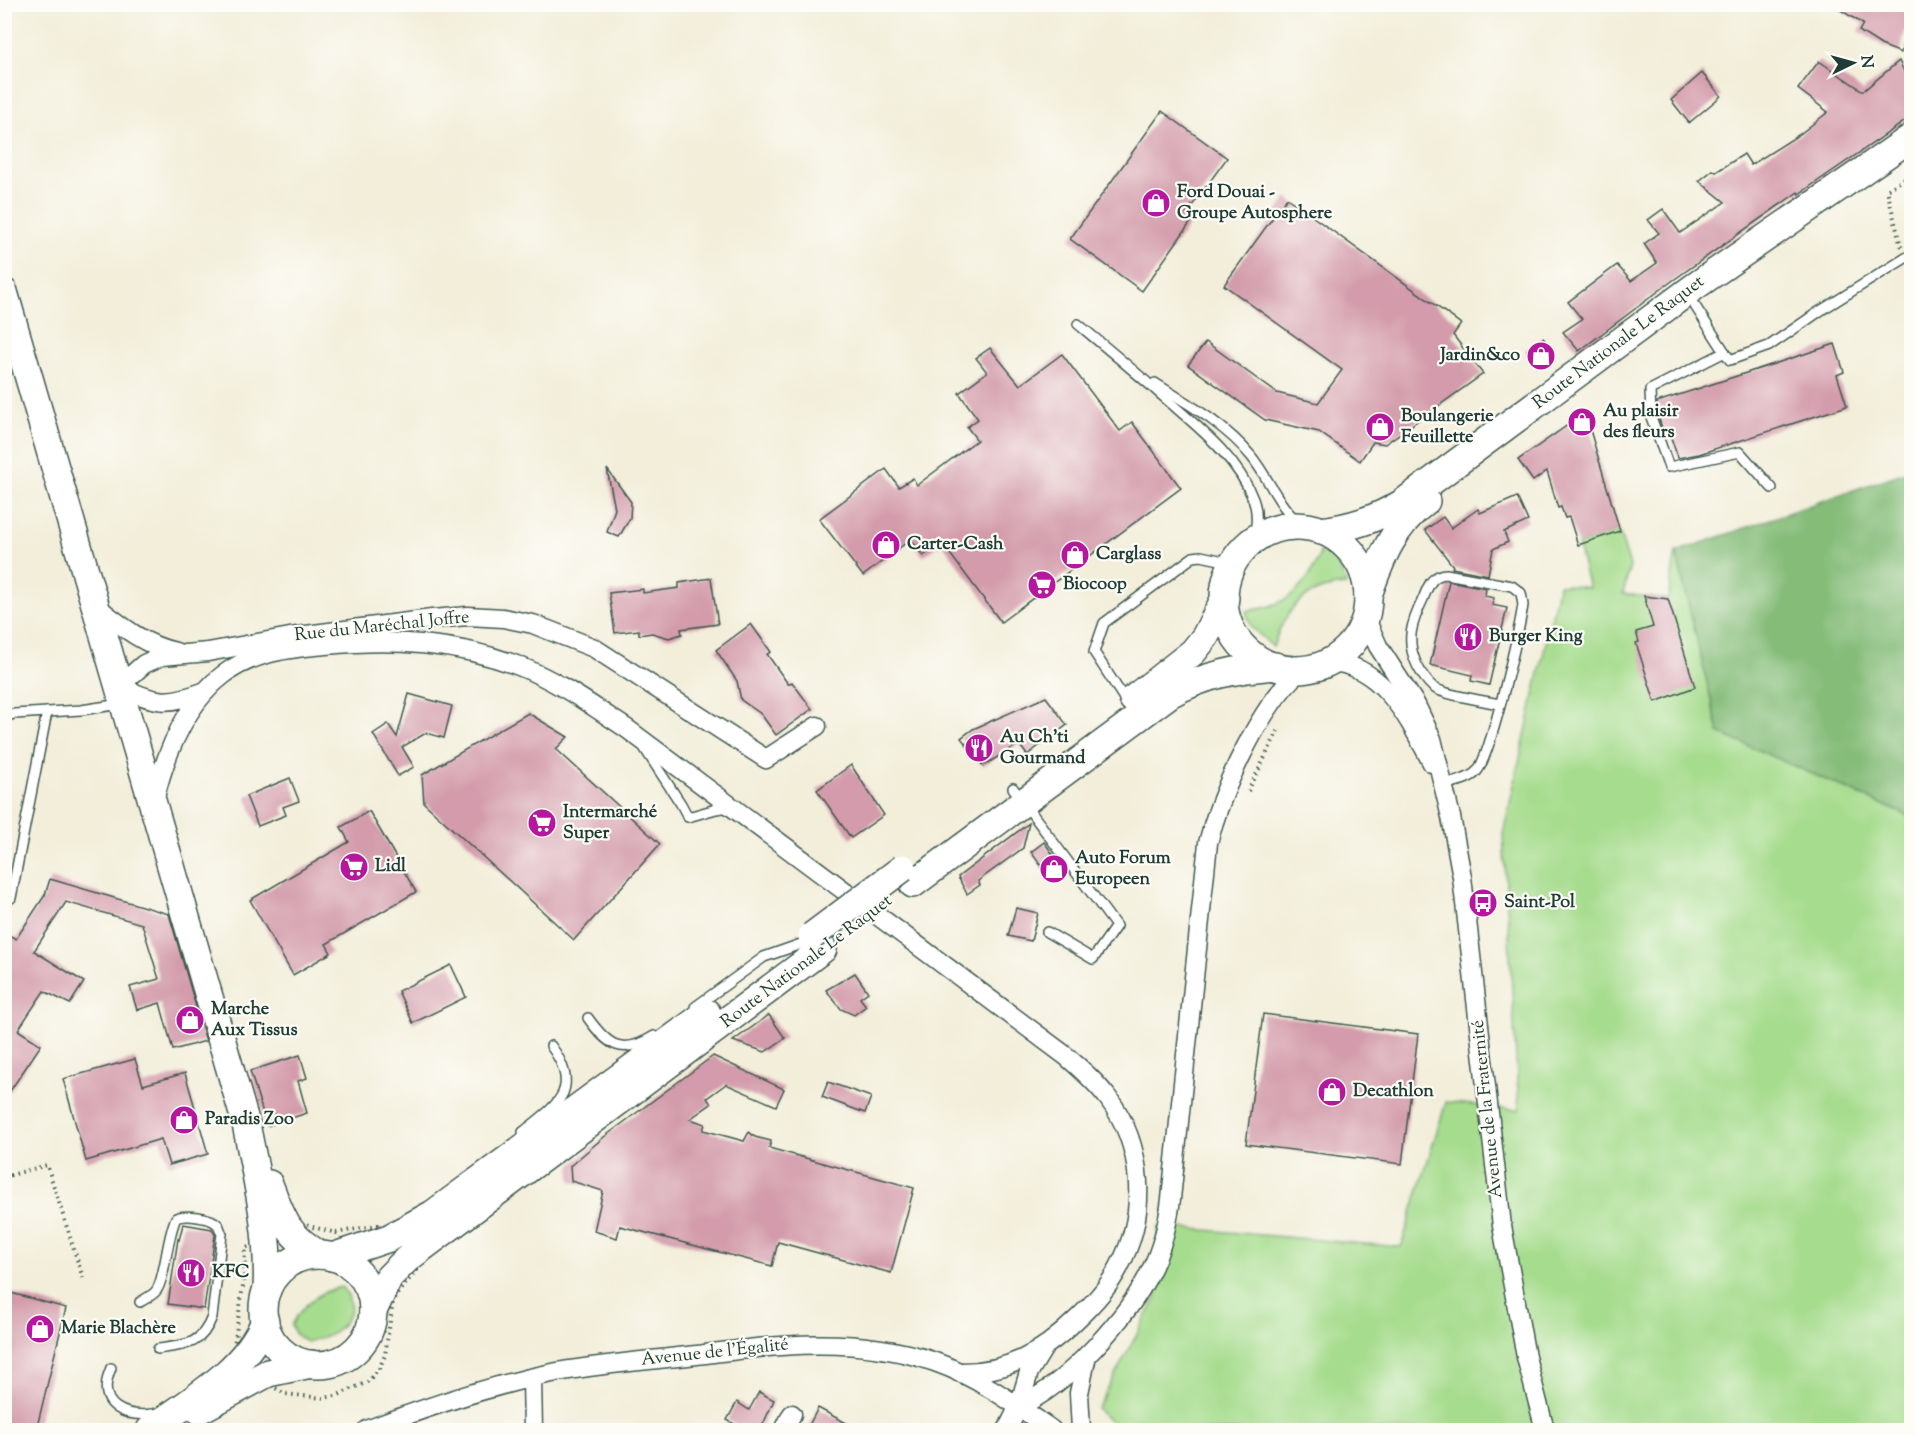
<svg xmlns="http://www.w3.org/2000/svg" width="1916" height="1435" viewBox="0 0 1916 1435" font-family="'Sorts Mill Goudy',serif">
<rect width="100%" height="100%" fill="#fdfcf7"/>
<filter id="ink" filterUnits="userSpaceOnUse"><feTurbulence type="fractalNoise" baseFrequency=".0167" numOctaves="2"/><feDisplacementMap in="SourceGraphic" scale="12" xChannelSelector="R" yChannelSelector="G"/><feConvolveMatrix kernelMatrix="1 2 1 2 8 2 1 2 1" color-interpolation-filters="sRGB"/></filter>
<filter id="wash" filterUnits="userSpaceOnUse"><feTurbulence type="fractalNoise" baseFrequency=".008" numOctaves="4" result="noise"/><feDisplacementMap in="SourceGraphic" scale="24" xChannelSelector="R" yChannelSelector="G"/><feGaussianBlur stdDeviation="1.35" result="paint"/><feColorMatrix in="noise" values="0 0 0 0 0 0 0 0 0 0 0 0 0 0 0 0 0 1.4 0 .05"/><feComposite in="paint" operator="in"/></filter>
<g filter="url(#wash)">
<rect width="100%" height="100%" fill="#f2eeda"/>
<g fill="#a6dc8d" stroke="#628c60" stroke-width="1.5">
<path d="M1619,531L1630,566L1623,594L1668,599L1676,552L1719,733L1911,817V1430H1119L1097,1409L1156,1298L1158,1226L1401,1247L1446,1102L1519,1110L1503,834L1559,584L1589,588L1578,545Z"/>
<path d="M1321,550C1335,558 1342,568 1346,585C1304,588 1285,609 1273,647L1251,627L1246,611C1287,607 1308,588 1321,550Z"/>
<path d="M342,1287L348,1295L351,1309C343,1331 328,1337 306,1342L296,1335L291,1325C302,1306 319,1291 342,1287Z"/>
</g>
<path fill="#84bc78" stroke="#527c56" stroke-width="1.5" d="M1911,470H1912L1911,817L1719,733L1676,552Z"/>
<g id="blocks">
<g fill="#d39bab">
<path d="M1831,4H1911V30H1905L1901,53L1881,45L1859,31L1863,24Z"/>
<path d="M1819,61L1863,91L1899,61L1911,86V117L1799,194L1798,192L1672,281L1579,351L1563,332L1582,319L1568,302L1617,265L1631,281L1657,263L1644,244L1659,233L1648,220L1663,209L1680,233L1725,202L1699,181L1713,170L1716,172L1744,154L1751,165L1800,134L1828,112L1798,89Z"/>
<path d="M1702,73L1721,96L1689,123L1671,100Z"/>
<path d="M1162,111L1227,158L1186,214L1193,219L1142,291L1070,239Z"/>
<path d="M1287,198L1461,324L1453,335L1483,374L1385,444L1373,442L1360,461L1319,432L1265,420L1188,365L1206,342L1277,393L1318,403L1342,370L1224,285Z"/>
<path d="M1543,338L1554,353L1538,364L1527,350Z"/>
<path d="M1835,344L1844,372L1837,375L1847,406L1699,454L1678,458L1668,429L1663,431L1658,416L1657,402Z"/>
<path d="M990,348L1020,385L1062,354L1120,431L1132,422L1181,488L1001,622L942,543L923,556L911,539L863,576L819,519L886,469L899,487L913,478L917,485L977,440L967,427L978,419L959,393L987,372L976,358Z"/>
<path d="M1585,413L1620,531L1578,545L1569,517L1565,518L1561,507L1558,508L1547,471L1533,481L1518,460Z"/>
<path d="M607,469L631,502L630,518L619,537L607,532L615,509Z"/>
<path d="M1517,497L1528,521L1504,532L1508,542L1493,549L1488,575L1452,568L1453,566L1425,530L1443,517L1451,528L1478,509L1480,513Z"/>
<path d="M711,578L718,624L681,629L682,634L669,638L652,633L639,635V630L615,633L609,593L643,589V593L679,588V583Z"/>
<path d="M1449,581L1486,588L1485,596L1494,598L1492,605L1507,608L1489,685L1471,681L1472,675L1430,665Z"/>
<path d="M1644,596L1668,599L1695,687L1655,702L1636,643L1639,642L1636,632L1653,627Z"/>
<path d="M751,624L771,652L767,654L788,684L792,682L812,709L776,735L761,714L741,700L737,681L716,650Z"/>
<path d="M409,694L452,706L444,738L426,733L402,747L414,767L398,776L373,734L388,724L397,737Z"/>
<path d="M1046,697L1067,725L1027,755L1019,744L983,766L961,738L973,729Z"/>
<path d="M528,713L568,737L556,749L660,844L574,940L424,803L422,775Z"/>
<path d="M851,765L884,815L851,838L817,790Z"/>
<path d="M290,778L299,801L283,807L286,815L258,826L246,796Z"/>
<path d="M369,811L416,892L326,944L331,953L293,975L250,900L349,842L341,827Z"/>
<path d="M1029,823L1023,848L978,881L980,885L967,894L958,877Z"/>
<path d="M1044,842L1065,871L1052,881L1031,852Z"/>
<path d="M50,879L169,914L206,1041L173,1050L160,1003L137,1010L130,987L159,979L142,924L66,902L34,951L84,982L70,1004L44,991L18,1030L41,1045L4,1100V932L16,939L45,895Z"/>
<path d="M1016,908L1038,913L1031,941L1008,936Z"/>
<path d="M451,965L466,997L413,1023L398,991Z"/>
<path d="M855,973L868,992L860,998L866,1006L854,1015L841,1009L826,990Z"/>
<path d="M1263,1014L1418,1034L1402,1164L1246,1144Z"/>
<path d="M769,1015L785,1038L765,1052L733,1041Z"/>
<path d="M300,1055L307,1078L298,1081L307,1113L267,1126L250,1071Z"/>
<path d="M713,1056L784,1089L776,1106L726,1084L707,1098L711,1104L690,1119L705,1124L703,1130L744,1141L749,1132L755,1137L771,1141L769,1148L914,1188L891,1273L778,1242L772,1266L620,1226L617,1238L594,1231L603,1191L571,1181L570,1166L604,1137Z"/>
<path d="M135,1059L143,1085L185,1073L208,1154L169,1165L161,1139L86,1161L63,1079Z"/>
<path d="M828,1082L871,1097L865,1113L822,1097Z"/>
<path d="M183,1224L212,1229L215,1235L204,1309L168,1304L178,1239L179,1240Z"/>
<path d="M4,1291L66,1308L36,1431H20L4,1427Z"/>
<path d="M759,1392L774,1400L760,1431H733L736,1425L727,1420L737,1402L749,1410Z"/>
<path d="M818,1408L833,1416L861,1431H806Z"/>
</g>
</g>
</g>
<g filter="url(#ink)">
<use href="#blocks" fill-opacity="0" stroke="#3f584d" stroke-width="1.5"/>
<g fill="none" stroke-linecap="round" stroke-linejoin="round">
<g stroke="#3f584d" stroke-width="12">
<g id="lane">
<path d="M1695,306L1730,360L1769,346L1820,311L1912,254"/>
<path d="M1078,324C1108,349 1137,373 1166,399C1198,427 1238,458 1253,499C1258,512 1257,526 1254,540"/>
<path d="M1725,352L1650,390L1651,417L1669,467L1740,452L1772,488"/>
<path d="M1155,383C1188,404 1226,425 1251,456C1270,479 1278,508 1303,526"/>
<path d="M1127,703L1094,652L1104,623L1193,557L1201,556L1234,563"/>
<path d="M4,717L14,714L81,710L121,704"/>
<path d="M645,749L681,804L688,817L716,809L730,807"/>
<path d="M1443,785C1453,782 1470,780 1477,771C1491,755 1519,631 1523,605L1521,593L1512,586L1446,574C1431,575 1428,587 1423,599C1412,622 1405,640 1417,665C1421,673 1426,681 1433,687C1443,695 1485,701 1500,704"/>
<path d="M1013,788L1116,926L1093,959L1047,932"/>
<path d="M11,898L47,712"/>
<path d="M695,1007L764,957L801,944L811,949"/>
<path d="M588,1018C608,1046 622,1056 654,1036"/>
<path d="M523,1132C557,1105 583,1090 551,1046"/>
<path d="M140,1302C145,1299 153,1295 156,1291C165,1280 167,1236 176,1218C185,1214 212,1217 218,1225C219,1226 221,1233 222,1234L212,1317C201,1346 185,1345 158,1349"/>
<path d="M111,1368C94,1407 126,1419 159,1413"/>
</g>
</g>
<g stroke="#3f584d" stroke-width="21">
<g id="street">
<path d="M96,606C120,625 145,646 176,652"/>
<path d="M1365,617L1378,646L1416,705L1432,739L1451,817L1462,877L1502,1226L1526,1357L1545,1430"/>
<path d="M1327,662C1382,662 1410,721 1432,763"/>
<path d="M206,691C166,706 156,703 119,686L144,664L162,656L208,652L290,637L432,619L468,616L503,618L533,624L594,648L766,759L817,726"/>
<path d="M154,801C165,755 184,705 223,675C253,652 289,648 326,645C393,639 456,642 519,666C558,681 591,705 626,728L1066,1056C1081,1069 1096,1082 1108,1098C1144,1146 1148,1214 1119,1267C1109,1287 1092,1305 1076,1320C1041,1354 1007,1373 958,1372"/>
<path d="M532,1378L533,1430"/>
<path d="M1019,1406C1065,1387 1130,1315 1151,1270C1162,1248 1168,1223 1171,1199L1208,843C1221,791 1261,703 1302,669"/>
<path d="M367,1430C429,1406 492,1385 557,1372C603,1364 650,1360 697,1355C777,1345 856,1335 935,1362C978,1377 1015,1404 1052,1430"/>
<path d="M784,1430L792,1414"/>
<path d="M1007,1430L1019,1406L1029,1372L1043,1349"/>
<path d="M1081,1430L1079,1393L1087,1355"/>
</g>
</g>
<g stroke="#3f584d" stroke-width="30">
<g id="secondary">
<path d="M4,292L246,1124C257,1179 270,1234 267,1290"/>
<circle cx="1296" cy="598" r="72"/>
<path d="M1321,531C1351,527 1374,520 1401,504L1694,287L1912,137"/>
<path d="M1368,595C1381,558 1394,525 1426,501"/>
<path d="M1133,699L1193,652L1205,637L1225,598"/>
<path d="M913,884L1170,694C1204,675 1237,669 1275,666"/>
<path d="M269,1184C282,1218 286,1235 320,1255"/>
<circle cx="318" cy="1310" r="55"/>
<path d="M332,1257L389,1238L433,1214L707,1013"/>
<path d="M373,1311L389,1277L407,1259L823,949"/>
<path d="M199,1410L268,1373L311,1364"/>
<path d="M150,1430C191,1400 245,1370 265,1321"/>
</g>
</g>
<g stroke="#3f584d" stroke-width="4" stroke-dasharray="1.5 4.5" stroke-linecap="butt">
<path d="M1901,247L1887,190L1912,174"/>
<path d="M1248,791L1278,731"/>
<path d="M4,1177L47,1165L83,1278"/>
<path d="M301,1224L336,1233L378,1225L417,1270L397,1294L393,1301L385,1355L379,1369L367,1382L336,1396L323,1398L285,1394L267,1383L234,1346L244,1279L245,1248Z"/>
</g>
<use href="#lane" stroke="#fff" stroke-width="9"/>
<use href="#street" stroke="#fff" stroke-width="18"/>
<use href="#secondary" stroke="#fff" stroke-width="27"/>
<g stroke="#3f584d" stroke-width="30" stroke-linecap="butt">
<path id="secondary-bridge" d="M812,936L903,868"/>
</g>
<use href="#secondary-bridge" stroke="#fff" stroke-width="27"/>
</g>
</g>
<defs>
<g id="shop-disc" transform="scale(1.5)"><circle r="9.5" fill="#b5179e" stroke="#fdfcf7"/><path d="M-5-2.5h2.3a2.7 3.5 0 0 1 5.4 0H5L5.5 6h-11ZM-1.5-2.5h3a1.5 2.3 0 0 0-3 0Z" fill="#fff"/></g>
<g id="supermarket-disc" transform="scale(1.5)"><circle r="9.5" fill="#b5179e" stroke="#fdfcf7"/><path d="M-6-5.5h2.5l.6 2H6L4.5 2H-2.5L-4.4-4H-6ZM-1.5 3.2a1.3 1.3 0 1 0 .1 0ZM3 3.2a1.3 1.3 0 1 0 .1 0Z" fill="#fff"/></g>
<g id="restaurant-disc" transform="scale(1.5)"><circle r="9.5" fill="#b5179e" stroke="#fdfcf7"/><path d="M-5-6h1v4h1v-4h1v4h1v-4h1v5L-1.5 .5V6h-2V.5L-5-1ZM5-6V6H3V1.5H1.5Q1.5-4 5-6Z" fill="#fff"/></g>
<g id="bus-disc" transform="scale(1.5)"><circle r="9.5" fill="#b5179e" stroke="#fdfcf7"/><path d="M-5-6H5V4H4V6H2V4H-2V6H-4V4H-5ZM-3.5-4V0h7V-4ZM-3.5 1.2v1.5H-2V1.2ZM2 1.2v1.5H3.5V1.2Z" fill="#fff"/></g>
</defs>
<g fill-rule="evenodd">
<use href="#shop-disc" x="1156" y="203"/>
<use href="#shop-disc" x="1541" y="356"/>
<use href="#shop-disc" x="1582" y="422"/>
<use href="#shop-disc" x="1380" y="427"/>
<use href="#shop-disc" x="886" y="545"/>
<use href="#shop-disc" x="1075" y="555"/>
<use href="#supermarket-disc" x="1042" y="585"/>
<use href="#restaurant-disc" x="1468" y="637"/>
<use href="#restaurant-disc" x="979" y="748"/>
<use href="#supermarket-disc" x="542" y="823"/>
<use href="#supermarket-disc" x="354" y="867"/>
<use href="#shop-disc" x="1054" y="869"/>
<use href="#bus-disc" x="1483" y="903"/>
<use href="#shop-disc" x="190" y="1020"/>
<use href="#shop-disc" x="1332" y="1092"/>
<use href="#shop-disc" x="184" y="1120"/>
<use href="#restaurant-disc" x="191" y="1273"/>
<use href="#shop-disc" x="40" y="1329"/>
</g>
<g text-anchor="middle" dominant-baseline="central" stroke-width="4.5" stroke-linejoin="round" paint-order="stroke">
<g font-size="18" font-weight="bold" fill="#1f3d34" stroke="#fdfcf7" text-anchor="start">
<text x="1177" y="193">Ford Douai -<tspan x="1177" dy="21">Groupe Autosphere</tspan></text>
<text x="1520" y="356" text-anchor="end">Jardin&amp;co</text>
<text x="1603" y="412">Au plaisir<tspan x="1603" dy="21">des fleurs</tspan></text>
<text x="1401" y="417">Boulangerie<tspan x="1401" dy="21">Feuillette</tspan></text>
<text x="907" y="545">Carter-Cash</text>
<text x="1096" y="555">Carglass</text>
<text x="1063" y="585">Biocoop</text>
<text x="1489" y="637">Burger King</text>
<text x="1000" y="738">Au Ch'ti<tspan x="1000" dy="21">Gourmand</tspan></text>
<text x="563" y="813">Intermarché<tspan x="563" dy="21">Super</tspan></text>
<text x="1075" y="859">Auto Forum<tspan x="1075" dy="21">Europeen</tspan></text>
<text x="375" y="867">Lidl</text>
<text x="1504" y="903">Saint-Pol</text>
<text x="211" y="1010">Marche<tspan x="211" dy="21">Aux Tissus</tspan></text>
<text x="1353" y="1092">Decathlon</text>
<text x="205" y="1120">Paradis Zoo</text>
<text x="212" y="1273">KFC</text>
<text x="61" y="1329">Marie Blachère</text>
</g>
<g font-size="18" fill="#1f3d34" stroke="#fdfcf7">
<text transform="translate(1619 343) rotate(-37)">Route Nationale Le Raquet</text>
<text transform="translate(382 627) rotate(-6)">Rue du Maréchal Joffre</text>
<text transform="translate(807 962) rotate(-37)">Route Nationale Le Raquet</text>
<text transform="translate(1488 1109) rotate(-96)">Avenue de la Fraternité</text>
<text transform="translate(715 1353) rotate(-6)">Avenue de l'Égalité</text>
</g>
</g>
<rect width="1916" height="1435" fill="none" stroke="#fdfcf7" stroke-width="24"/>
<g transform="translate(1853 63) rotate(85)" stroke="#fdfcf7" stroke-width="4.5" paint-order="stroke">
<path d="M0-4.5L10 22L0 15L-10 22Z" fill="#1f3d34"/>
<text y="-9" font-size="16" font-weight="bold" text-anchor="middle" fill="#1f3d34">N</text>
</g>
</svg>
